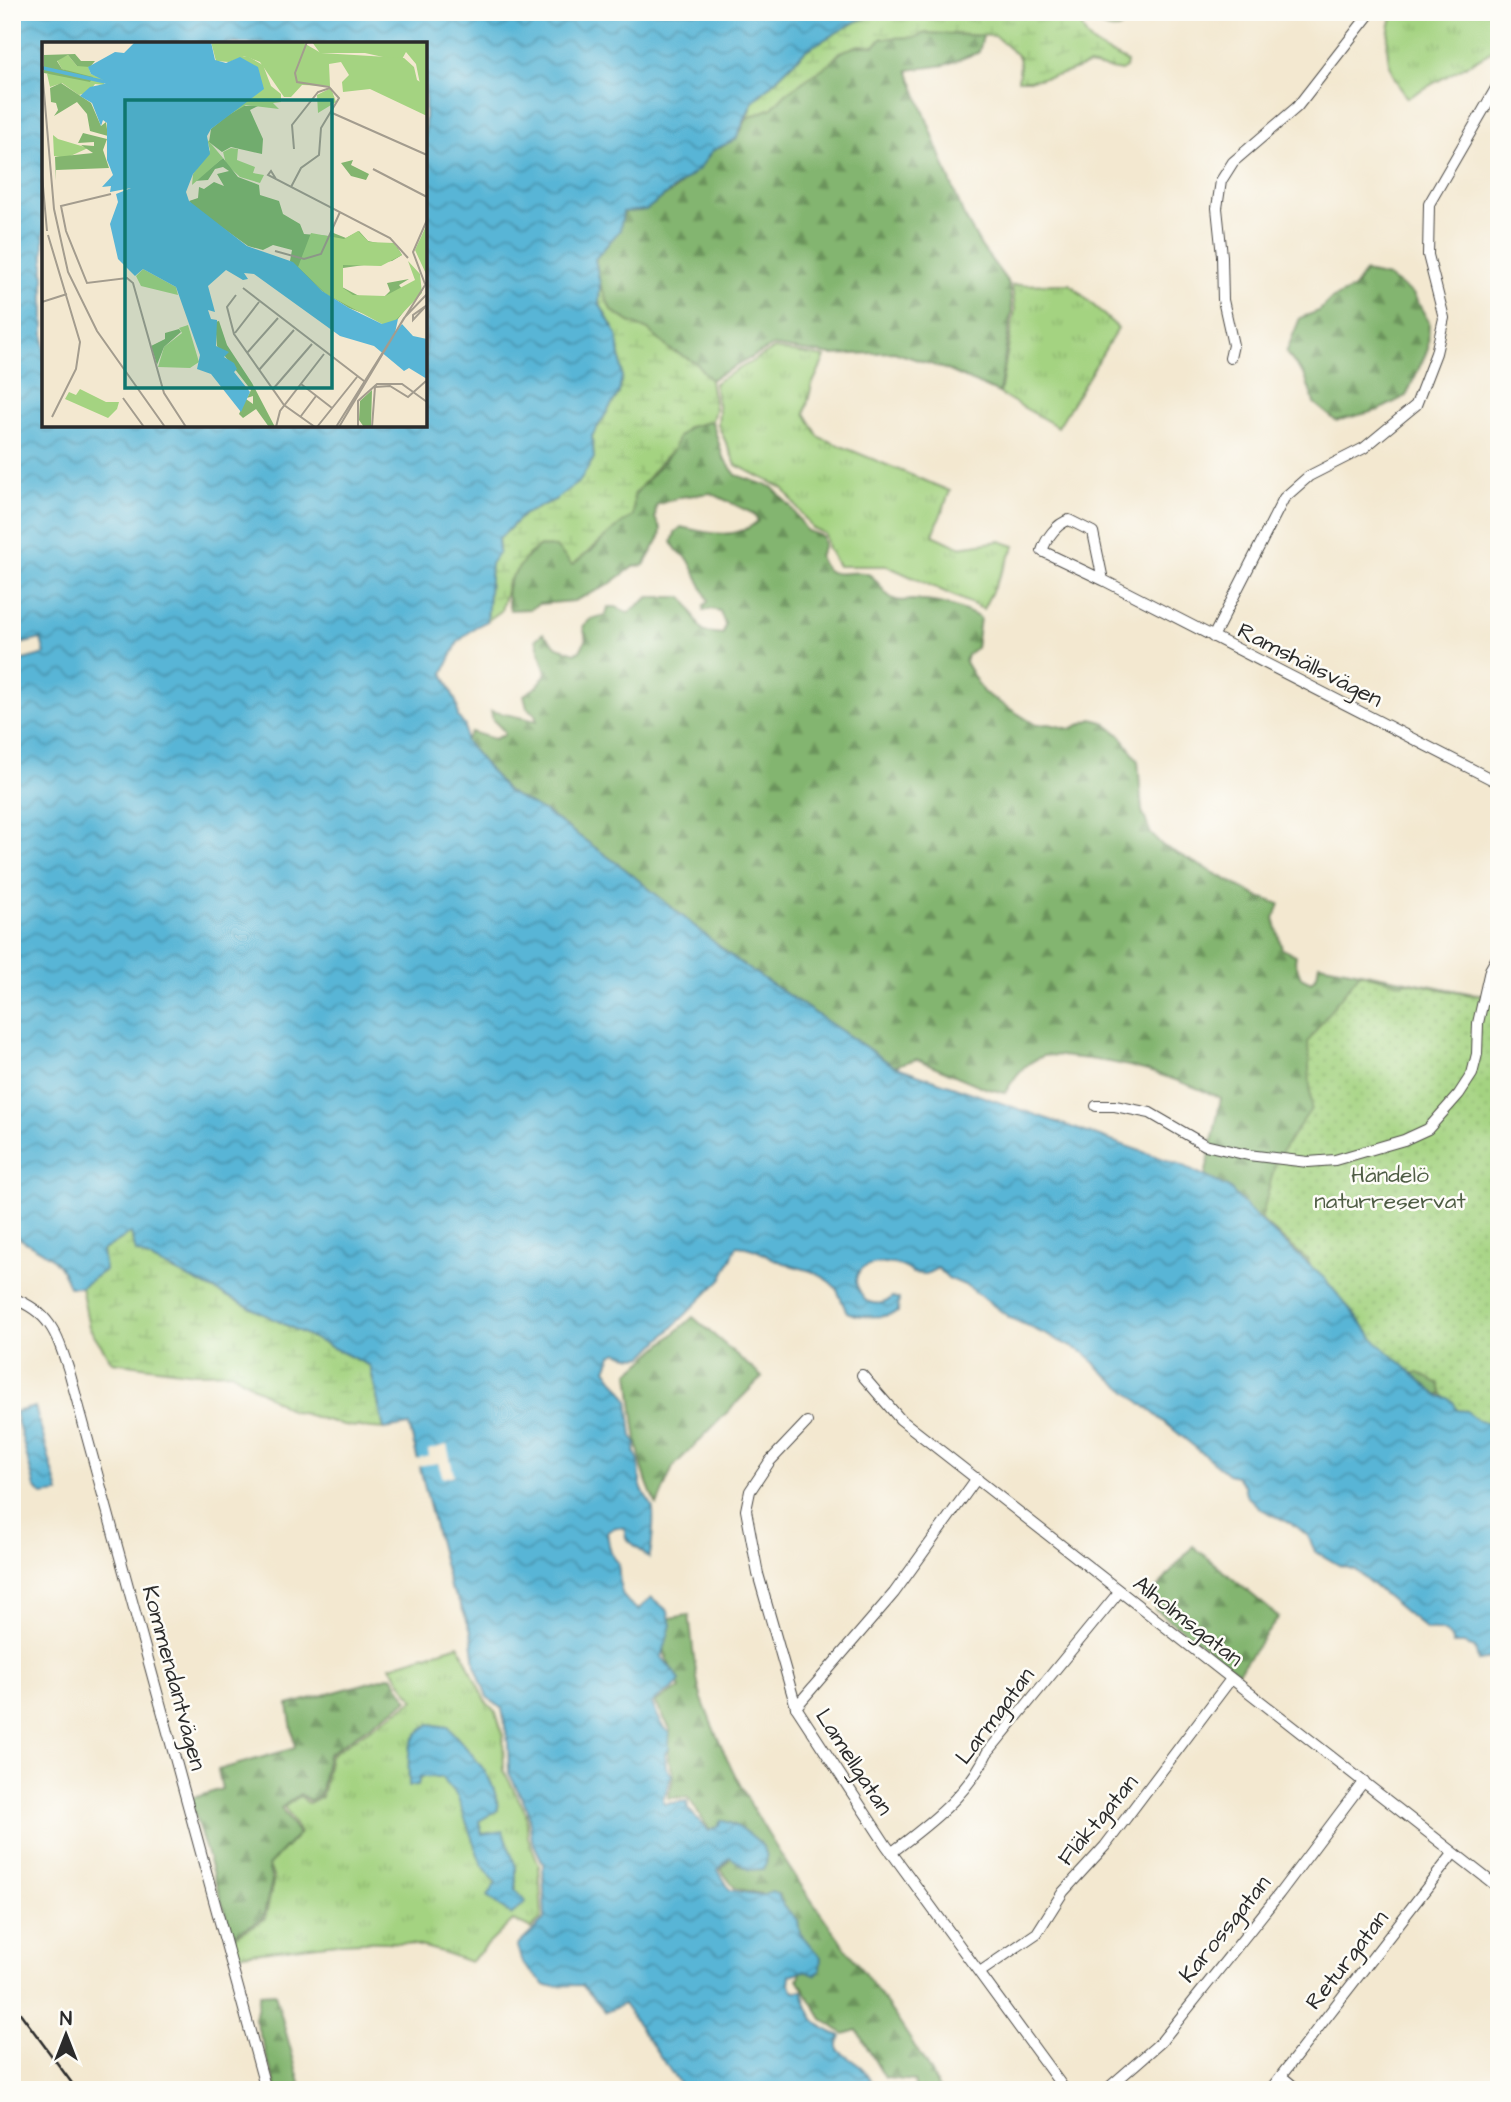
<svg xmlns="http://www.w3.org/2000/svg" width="1511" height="2102" viewBox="0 0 1511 2102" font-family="'Architects Daughter',sans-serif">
<defs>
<pattern id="grass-tufts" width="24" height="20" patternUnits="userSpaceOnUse" patternTransform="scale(1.75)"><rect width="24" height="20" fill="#a4d381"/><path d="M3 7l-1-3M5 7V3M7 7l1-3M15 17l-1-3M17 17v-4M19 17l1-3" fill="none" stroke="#8db570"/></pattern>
<pattern id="forest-firs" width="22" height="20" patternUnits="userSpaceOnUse" patternTransform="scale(1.75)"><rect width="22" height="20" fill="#83b56f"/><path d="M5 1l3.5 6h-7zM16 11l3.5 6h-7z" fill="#6b935b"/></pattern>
<pattern id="wetland-marsh" width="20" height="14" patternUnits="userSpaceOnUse" patternTransform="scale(1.75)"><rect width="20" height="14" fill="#a4d381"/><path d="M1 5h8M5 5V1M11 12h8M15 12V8" fill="none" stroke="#8db570"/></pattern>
<pattern id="park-dots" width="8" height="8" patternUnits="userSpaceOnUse" patternTransform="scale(1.75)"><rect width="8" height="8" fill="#a4d381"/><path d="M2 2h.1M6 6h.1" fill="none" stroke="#8db570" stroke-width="1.8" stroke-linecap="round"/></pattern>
<pattern id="water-waves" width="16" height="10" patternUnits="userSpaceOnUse" patternTransform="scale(1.75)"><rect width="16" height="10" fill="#58b5d6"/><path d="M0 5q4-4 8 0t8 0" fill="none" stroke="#4993ae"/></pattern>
</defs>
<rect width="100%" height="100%" fill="#fdfcf7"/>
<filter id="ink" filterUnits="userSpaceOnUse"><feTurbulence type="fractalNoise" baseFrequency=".0143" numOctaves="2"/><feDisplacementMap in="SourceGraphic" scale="14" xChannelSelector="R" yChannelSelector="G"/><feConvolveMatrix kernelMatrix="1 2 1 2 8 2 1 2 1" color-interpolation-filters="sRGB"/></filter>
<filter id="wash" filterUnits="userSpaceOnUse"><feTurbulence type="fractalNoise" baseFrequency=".00686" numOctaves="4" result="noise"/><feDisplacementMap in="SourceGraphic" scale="28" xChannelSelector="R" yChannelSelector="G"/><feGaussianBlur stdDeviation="1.57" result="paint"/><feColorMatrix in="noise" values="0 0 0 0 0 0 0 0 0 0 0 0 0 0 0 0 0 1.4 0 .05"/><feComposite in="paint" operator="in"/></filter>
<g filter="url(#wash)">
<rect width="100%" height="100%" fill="#f3e8d0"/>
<g fill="url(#grass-tufts)" stroke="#687f56" stroke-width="2">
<path d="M1393,12H1499V44L1489,53L1407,98C1385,67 1383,48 1393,12Z"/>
<path d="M1070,284L1118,328L1058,427L1000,394L1015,310L1012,285Z"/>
<path d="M774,349L825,357L812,385L805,413L819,437L950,491L933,535L959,547L1000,541L1015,546L983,609L887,566H838L828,549L825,534L812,528L783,488L736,465L718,425L719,410L714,383Z"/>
<path d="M459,1645L485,1701L496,1712L503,1736L504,1771L526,1813L528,1837L539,1865L542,1918L531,1929L513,1920L470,1962C443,1952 415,1942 386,1942C337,1940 288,1950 239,1954L233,1938L265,1919L274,1879L269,1865L300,1833L284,1807L300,1796L309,1804L322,1797L330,1755L414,1700L390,1666Z"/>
</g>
<g fill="url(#forest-firs)" stroke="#57704d" stroke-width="2">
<path d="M926,33L983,36L979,52L945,65L908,70L963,214L981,246L1009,284L1012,310L999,393L945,369L894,352L832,355L773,346L710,380L696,363L669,349L648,330L629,322L611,310L600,284L595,259L619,230L623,212L641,211L676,189L712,151L725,145L741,131L747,118L772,108L786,93L834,59C844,47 858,45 874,46L882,38L916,37Z"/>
<path d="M1365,272L1388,277L1413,294L1429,322L1428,349L1406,396L1379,410L1336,421L1314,403L1305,376L1286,353L1300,318L1319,311L1331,299L1353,289Z"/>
<path d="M712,421L723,457L736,475L772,487L790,506L807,531L822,536L824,545L819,556C827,583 845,570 864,573C878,575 882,596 896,600C900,602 907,600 912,600C936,601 959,606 980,618L976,648L967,655L965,662L983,692L1036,725L1049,724L1070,729L1092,719L1103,722L1121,736L1138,761L1142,811L1151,834L1163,846L1259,897L1280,904L1274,918L1282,949L1296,955L1295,962L1301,977L1311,982L1317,975L1319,964L1489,997C1490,987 1489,976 1499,969V1364L1438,1396L1376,1341L1325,1279L1257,1218L1229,1188L1205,1177L1221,1098C1169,1076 1126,1061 1069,1057C1061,1056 1050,1054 1043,1056C1023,1064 1015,1076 1005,1093L985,1088L917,1059L894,1066L737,961L625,869L547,813L508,792L465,741L471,732L494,739L504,735V731L493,720L491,711L537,721L535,714L527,708L524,695L538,686L546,673L536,639L543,633L557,647L575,653L580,651L586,639L583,626L591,619L606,615L608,607H616L628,613L649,597H682C694,607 692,619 704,632L723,634L725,625L720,611L711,609L703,611L704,605L708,602C708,598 690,562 688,559C681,551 678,555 672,542L675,533L681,527C708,533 736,541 758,521L754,514L711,493L680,497L656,505L655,518L661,529L660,537L644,565L633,567L607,586L574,601L539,604L530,609L510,610C500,583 519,562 540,546L556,547L564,554L590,552L615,527L633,516L634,495L674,449L678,437L689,427Z"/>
<path d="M693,1317L762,1377L673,1467L657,1505C636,1469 634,1414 629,1373Z"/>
<path d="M1193,1546L1279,1617L1238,1672L1155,1609L1153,1593Z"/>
<path d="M689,1615C693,1641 694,1675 702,1699C731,1779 777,1854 827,1922C866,1977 909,2030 940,2090H916L914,2081L885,2078L857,2030L844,2034L822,2019L798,1979L811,1953L778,1898L735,1888L721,1870L729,1860L688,1797L668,1798L674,1775L668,1759L670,1729L655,1702L680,1688L666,1657L658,1620Z"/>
<path d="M392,1676L408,1700L328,1754L320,1796L310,1801L300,1794L281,1808L298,1834L268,1866L272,1881L263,1918L232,1936L190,1799L222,1789L218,1770L295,1748L288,1705Z"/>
<path d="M275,1993L302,2090H277L255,2019L260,1994Z"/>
</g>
<g fill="url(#wetland-marsh)" stroke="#687f56" stroke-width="2">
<path d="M882,12H1141C1114,36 1116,31 1085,20L1081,22C1086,48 1108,50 1127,62L1126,68L1121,71L1088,65L1060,75L1032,80H1018L1020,65L1019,57L995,36L926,33L916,37L882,38L874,46L859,45L840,52L829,64L786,93L772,108L747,118L752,103L806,50L857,21Z"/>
<path d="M600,284L611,310L629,322L648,330L669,349L696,363L710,380L715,409L712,421L688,427L678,437L674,449L664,458L634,495L633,516C610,530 594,549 572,565L556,547L540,546L529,554L508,582L501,611L487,621L491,563L499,552L498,540L524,514L555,500L594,458L592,436L619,393L621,362L617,335L599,303Z"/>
<path d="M131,1233L137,1252L370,1366L384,1429L347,1426L290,1410L231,1372L195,1373L112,1362L89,1327L81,1287L105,1270L102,1251Z"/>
</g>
<path fill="url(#park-dots)" stroke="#687f56" stroke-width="2" d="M1360,973L1402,984L1408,982L1464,994L1484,996L1499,988V1430C1476,1422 1444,1411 1439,1384L1419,1373H1411L1385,1354L1310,1265L1308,1260L1261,1220L1276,1160L1311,1109L1308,1042L1326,1016Z"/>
<g fill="url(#water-waves)" stroke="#427080" stroke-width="2" fill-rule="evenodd">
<path d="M12,12H882L857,21L806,50L752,103L736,139L712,151L699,169L646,210L623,212L620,230L595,259L600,284L599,303L617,335L621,362L622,376L619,393L592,436L594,458L580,481L555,500L524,514L498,540L499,552L491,564L487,621L475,627L458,642L443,673L457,704L458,717L465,726V741L508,792L547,813L625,869L737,961L894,1066L1184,1166L1229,1188L1257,1218L1325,1279L1376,1341L1438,1396L1448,1398L1454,1403L1457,1410L1467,1411C1476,1423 1487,1420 1499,1428V1662L1491,1658L1478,1660L1475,1648L1464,1644H1453C1448,1630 1441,1629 1427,1630L1355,1570L1339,1565L1315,1551L1308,1536L1296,1526L1261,1509L1246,1495L1244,1485L1236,1476L1228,1474L1102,1371L1085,1353L1010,1318L969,1287L948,1278L938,1268L926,1274L912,1273C901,1260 856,1257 856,1281C856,1288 863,1296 866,1301C876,1305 885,1305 892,1297L899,1299L898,1312C884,1318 860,1318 847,1312C842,1304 840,1293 835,1287C816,1268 806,1271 784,1263C767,1258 758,1247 737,1246L722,1278L644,1356C634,1358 626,1356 617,1352L612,1355L606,1369L628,1399L632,1436L636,1442L635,1453C642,1462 638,1475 641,1486C643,1495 649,1499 652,1506C655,1515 652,1550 649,1558L626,1538L624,1528L616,1527L607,1532C609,1544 609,1554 618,1563C621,1586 616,1595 638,1610L651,1597L668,1611L671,1625L662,1657L680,1680C674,1694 659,1692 652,1704L663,1727L669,1733V1749L665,1754L666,1767L672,1775L663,1800L664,1804L687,1801L688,1809L709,1831L718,1826L721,1820C739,1825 779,1847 763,1869L749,1870L730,1857L718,1870L730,1890L762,1895L772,1891L777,1894L784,1906L798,1921L800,1933L821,1958L820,1970L815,1975L804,1971L790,1975L789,1984L793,1991H803C809,2017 816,2028 841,2036L838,2044V2050L861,2067L877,2090H684L623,2004L606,2012L582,1985L546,1986L522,1963L517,1946L545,1919L543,1863L532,1840L528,1810L509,1773L508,1743L502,1709L487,1697L475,1665L471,1631L460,1603L450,1587L409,1425L384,1429L370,1366L136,1252L131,1233L102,1251L105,1270L81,1287H69C57,1250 39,1254 12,1233V663L45,654L41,639L12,646ZM44,44H425V425H44Z"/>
<path d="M35,1407L59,1493L42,1495L35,1487L15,1412Z"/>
<path d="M430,1724L448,1727C469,1752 497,1776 498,1810L479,1821L482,1834L503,1831L516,1867V1890L526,1902L511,1915L487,1896L496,1883L481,1863L457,1796L441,1777H420L418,1785L409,1786C409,1760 403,1738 430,1724Z"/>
</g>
<path fill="#f3e8d0" d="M447,1445L454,1475L443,1478L438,1463L416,1466L414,1460L429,1456L428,1450Z"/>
</g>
<g filter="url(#ink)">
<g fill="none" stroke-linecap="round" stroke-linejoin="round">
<g stroke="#494744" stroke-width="12">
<g id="minor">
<path d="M1230,358L1233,345L1223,300L1222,256L1217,208L1221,181L1233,162L1297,107L1371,12"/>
<path d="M1103,580L1093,532L1069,520C1056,524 1046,539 1042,551L1103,580L1107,582L1499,783"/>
<path d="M1213,637L1284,498L1309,476L1364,448L1416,405L1436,353L1444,318L1428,255L1429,204L1499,83"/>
<path d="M1096,1106H1115L1150,1113L1205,1145L1248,1155L1308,1162L1335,1160L1404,1140L1428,1129L1459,1094L1472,1074L1477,1054L1478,1023L1490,970L1499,954"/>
<path d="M12,1298C51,1312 57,1335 69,1371L266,2090"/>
<path d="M862,1375L900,1419L1499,1888"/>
<path d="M807,1422L770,1461L750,1491L746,1510L758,1574L796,1707L886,1845L1065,2090"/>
<path d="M796,1707L894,1593L977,1478"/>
<path d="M891,1853C928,1825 967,1796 987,1753L1119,1592"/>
<path d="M980,1972L1037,1933L1063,1892L1105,1846L1231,1679"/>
<path d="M1281,2076L1298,2090"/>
<path d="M1106,2090L1161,2042L1279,1894L1364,1781"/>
<path d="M1270,2090L1453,1854"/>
</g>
</g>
<use href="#minor" stroke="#fff" stroke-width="10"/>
<path stroke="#2b2b2b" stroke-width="2.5" d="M12,2002L77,2090"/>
</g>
</g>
<g text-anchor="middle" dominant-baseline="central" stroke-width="5" stroke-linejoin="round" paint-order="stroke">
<g font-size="23" fill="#2b2b2b" stroke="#fdfcf7">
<text transform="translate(1310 665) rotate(27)">Ramshällsvägen</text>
<text transform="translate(1188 1621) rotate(38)">Alholmsgatan</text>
<text transform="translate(174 1678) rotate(75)">Kommendantvägen</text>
<text transform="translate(995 1716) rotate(-53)">Larmgatan</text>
<text transform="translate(854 1762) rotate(57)">Lamellgatan</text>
<text transform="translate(1098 1820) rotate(-50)">Fläktgatan</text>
<text transform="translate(1225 1929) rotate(-51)">Karossgatan</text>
<text transform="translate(1347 1960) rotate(-52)">Returgatan</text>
</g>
<g font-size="23" fill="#4f5d45" stroke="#fdfcf7">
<text x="1390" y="1175">Händelö<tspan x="1390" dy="26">naturreservat</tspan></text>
</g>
</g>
<g transform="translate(42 42)">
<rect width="385" height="385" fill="#f3e8d0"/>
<path d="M26,13L35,24H46L49,32L62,37V43L53,42L47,50L37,53L20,41L8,45L5,32L10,30L50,38L20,27L15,18ZM289,46L294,60L276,71L275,53ZM11,93L16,97L46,106L24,116L12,114ZM189,106L196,107L195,118L213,125L211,131L222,133L218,141L198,135L184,122L181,110ZM146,283L157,320L148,326L116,325L122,305L140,291L137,286ZM38,347L64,360H77L75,367L66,376L23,357L27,350L34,353Z" fill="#a4d381"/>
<path d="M33,12L39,19H53L48,25L35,24L26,13L15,19L20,27L51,35L48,40L2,31V13ZM19,41L49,61L59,84L64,80L66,94L48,89L45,72L35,60L12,74L16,68L14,61L9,60L8,46ZM218,63L208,68L221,97L220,112L189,105L180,110L167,100L169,87L185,74L201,64ZM41,91L65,97L61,108L67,126L14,128V139L13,115L51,111L39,103L52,104V100L36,101ZM181,116L196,135L217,143L218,153L237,159L241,172L258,182L262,192L287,194L289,190L304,196L317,189L326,199L355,205L360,213L350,219L301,226L300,245L319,255L343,254L348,249L345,241L367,237L357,243L370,259L356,277L350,282L307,266L280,249L248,219L250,208L231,203L221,208L206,204L153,166L147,159L156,156L157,145L162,147L172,140L182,144L175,132L187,129L181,125L173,127L166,138L152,139ZM311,118L309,123L327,132L324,138L309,134L299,121ZM177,279L185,303L210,341L233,385H227L214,367L201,376L197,372L204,357L211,362V354L205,356L209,348L175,304L173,280ZM137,287L139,290L122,305L115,323L109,304L123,297V291ZM330,348L329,384L322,385L317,378L318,359Z" fill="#83b56f"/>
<path d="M270,0H385V51L378,42L374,22L364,10L359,19L323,11H278ZM205,14L221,23L229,44L239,52V60L231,61L237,67L204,63L185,74L194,65L198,15ZM165,97L181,116L150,143L151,132L168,108ZM101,227L134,245L136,253L99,244L94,234Z" fill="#a4d381"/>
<path d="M169,0H260L279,11L362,16L372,25L375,38L385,44V74L328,47L301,50L300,40L307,33L299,20L287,22L288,44L260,43L249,55H242L218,20L203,14L187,20L174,19ZM385,182V234L373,208ZM316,189L327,200L352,201L360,213L339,224L301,223V246L311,253L343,254L373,238L366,219L378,232L380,251L350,282H340L284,252L256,225L269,191L302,197Z" fill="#a4d381"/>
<path d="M93,0H169L173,18L184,21L198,15L216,25L222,47L169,87L165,94L168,112L151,132L144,150L147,159L205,204L251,220L280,249L307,266L340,282L356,277L353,291L360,282L371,294L385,297V337L367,326L362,329L332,304L298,294L212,232L202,231L206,237L201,238L184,228L166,244L173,270L166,268L169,277L175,278L174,304L187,310L182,315L192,321L195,327L192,330L208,350L199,370L169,332L155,327L158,313L134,245L101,227L93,234L76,217L68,182L76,160L74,152L89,146L68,150L69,144L60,145L71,133L65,118V81L61,78L59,84L50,61L38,54L48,45L67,41L49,32L46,25L73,10L82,11Z" fill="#58b5d6"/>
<path fill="none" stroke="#58b5d6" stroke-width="3.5" d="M1,26L68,41"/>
<path fill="none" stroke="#a39c8e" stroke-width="2" d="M0,27L12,167L26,230L55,289L123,385M288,70L385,113M252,107L250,83L276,50L288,46M331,127L385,155M0,133L5,189M234,137L229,129L226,133L348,196L366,216M249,145L259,126L277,113L279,86L297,56L287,45L255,40L253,31L265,0M69,152L19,164L24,189L45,241L85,236L91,241L122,351L144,385M6,193L38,300L34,327L10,375M233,209L262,217L279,212L298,170M383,242L371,210L385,178M201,246L322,339M194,253L185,265L192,292L242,363L273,385M0,260L25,252M383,265L371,278V273L385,263M193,291L217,260M205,311L236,276M217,328L252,288M259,342L290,366M231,347L270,302M81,356L102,385M259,374L274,354M234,385L238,369L282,312M275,385L315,335M294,385L385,240M297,385L362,276L385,252M316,385V359L335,342H360L385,360M330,385L333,345L348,344L366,355L384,339"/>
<path fill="#0f766e" fill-opacity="0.15" stroke="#0f766e" stroke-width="3.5" d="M83,58H290V346H83Z"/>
<rect width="385" height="385" fill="none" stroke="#2b2b2b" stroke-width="3.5"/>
</g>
<rect width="1511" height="2102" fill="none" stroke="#fdfcf7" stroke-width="42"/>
<g transform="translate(66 2035)" stroke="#fdfcf7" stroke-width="5" paint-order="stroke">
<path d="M0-5L12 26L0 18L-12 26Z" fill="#2b2b2b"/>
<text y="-10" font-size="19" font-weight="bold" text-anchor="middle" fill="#2b2b2b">N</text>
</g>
</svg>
